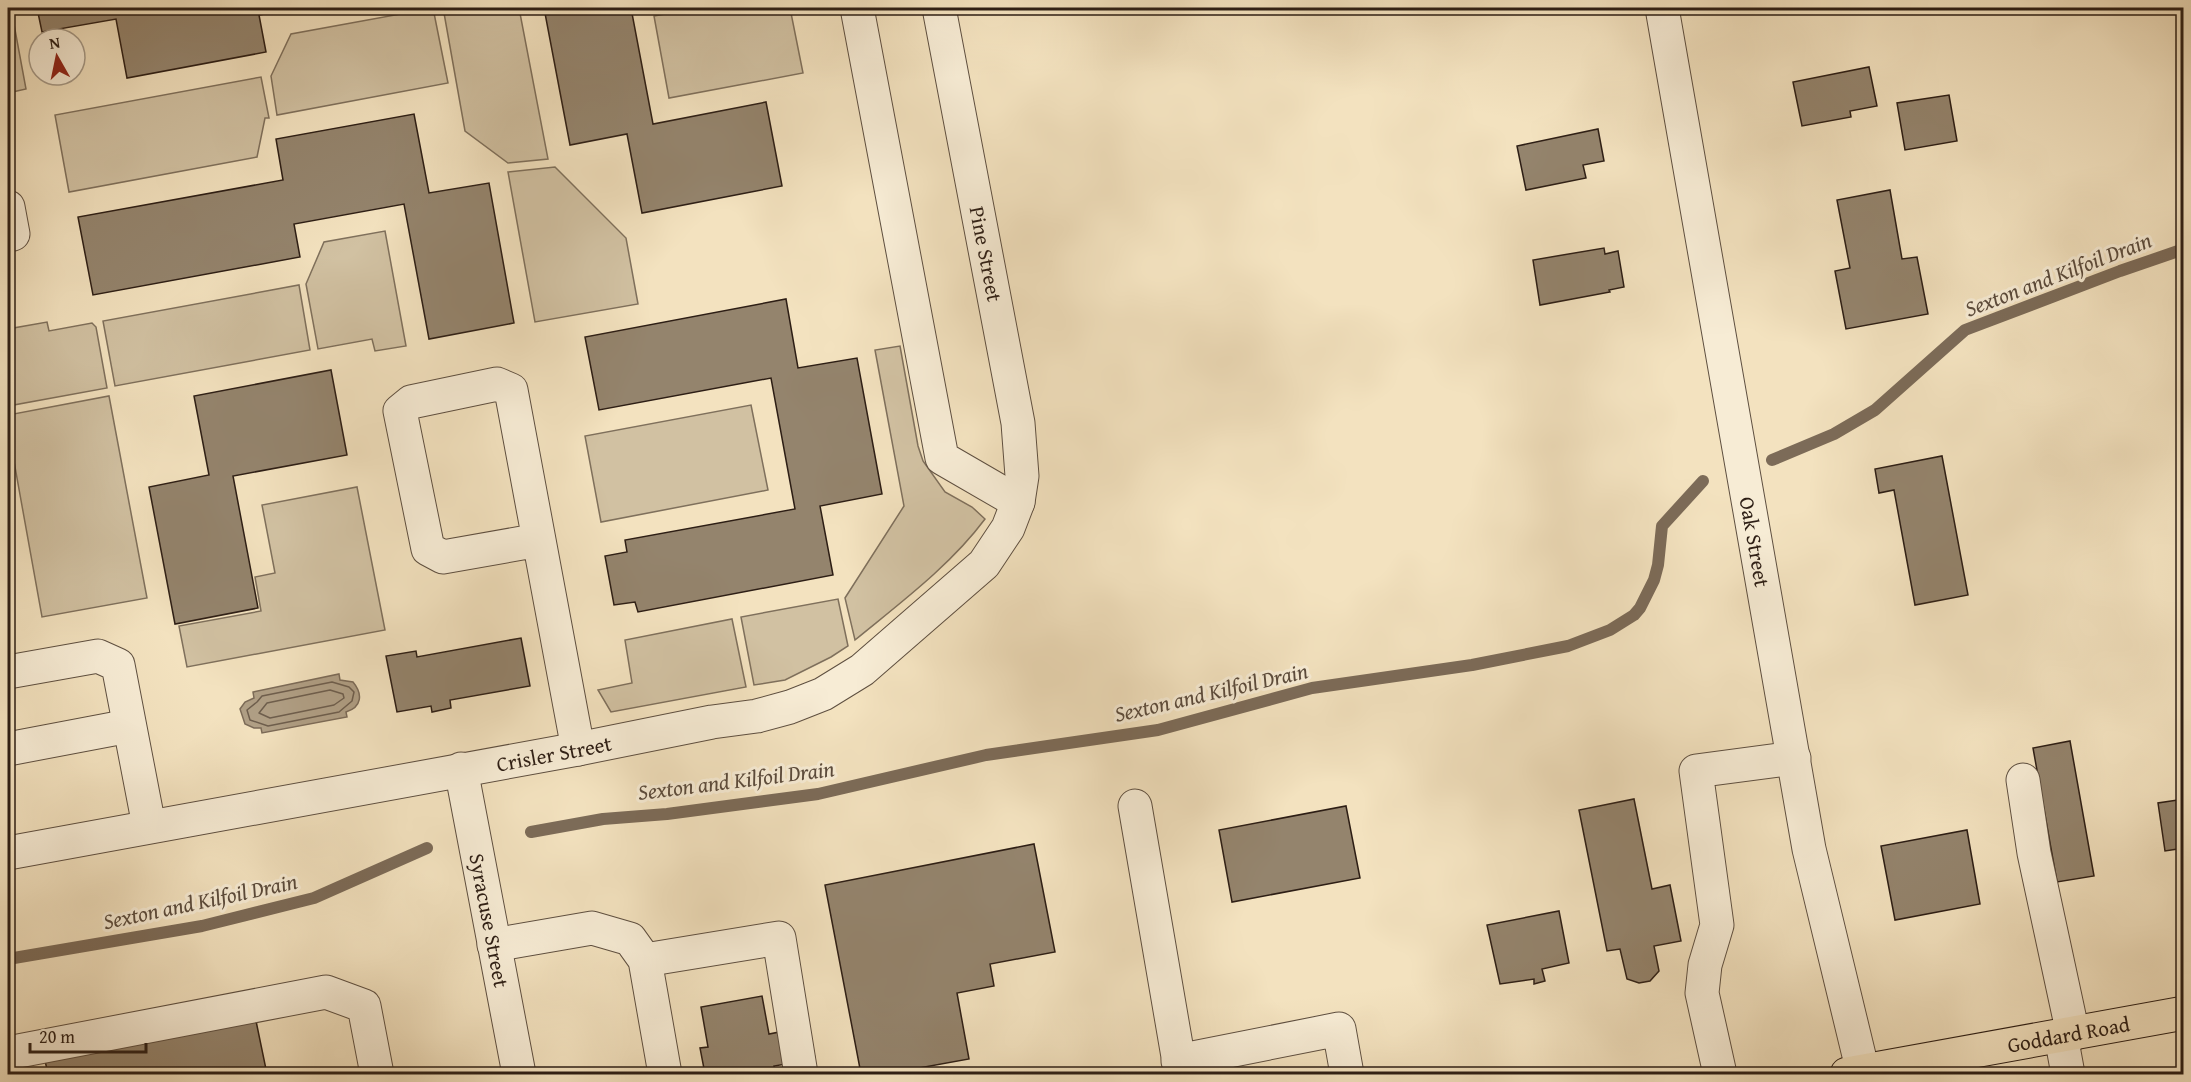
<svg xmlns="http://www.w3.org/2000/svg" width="2191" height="1082" viewBox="0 0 2191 1082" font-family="'Gentium Book Plus',serif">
<rect width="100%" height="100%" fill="#f3e2bf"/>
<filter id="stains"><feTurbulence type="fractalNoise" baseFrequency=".00333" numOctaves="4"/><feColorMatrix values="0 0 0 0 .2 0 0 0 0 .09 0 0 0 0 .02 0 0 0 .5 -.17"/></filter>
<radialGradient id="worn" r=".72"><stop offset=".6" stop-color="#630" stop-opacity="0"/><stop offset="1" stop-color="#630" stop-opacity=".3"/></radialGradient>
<g fill="#d1c1a2" stroke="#7f705c" stroke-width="1.5">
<path d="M8,8H11L26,89L8,93Z"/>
<path d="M433,8L448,83L277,115L271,76L291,34Z"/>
<path d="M476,8H519L548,159L508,163L465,131L444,13Z"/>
<path d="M698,8H790L803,73L669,98L654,16Z"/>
<path d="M261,77L269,118H265L257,157L69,192L55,115Z"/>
<path d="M555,167L626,238L638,304L535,322L508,172Z"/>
<path d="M385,231L406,346L375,351L372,339L318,349L306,284L324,242Z"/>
<path d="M299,285L310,350L115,386L103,321Z"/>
<path d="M47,322L49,331L92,323L96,327L107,388L8,406V329Z"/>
<path d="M900,346L918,446L923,461L945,492L972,507L985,519C950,566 900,603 855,640L845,598L904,506L875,350Z"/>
<path d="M109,396L147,598L42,617L8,428V415Z"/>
<path d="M751,405L768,490L601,522L585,436Z"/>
<path d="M357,487L385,630L187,667L179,626L261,611L255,577L275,573L262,505Z"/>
<path d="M838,599L848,646L831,657L785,680L754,685L741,617Z"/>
<path d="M732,619L746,687L611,712L598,690L632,683L625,640Z"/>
</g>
<path fill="#b09f85" stroke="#7c6b58" stroke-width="1.5" d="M339,674L340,680L353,682C363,694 362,707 346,712L347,717L262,733L261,728H254L245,724L240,709L245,702L254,698L253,692Z"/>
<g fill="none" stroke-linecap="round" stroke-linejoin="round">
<g stroke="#6e5e4d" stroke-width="1.5">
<path d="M332,682L349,687L354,692L352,701L339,712L268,726L250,720L247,710L257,702L262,696Z"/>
<path d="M330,690L343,694L344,698L334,705L270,718L259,713L267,703Z"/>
</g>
<g stroke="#7c6b58" stroke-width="12">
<path d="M1772,460L1834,434L1875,410L1965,330L2120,271L2184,249"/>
<path d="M531,832L603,819L667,814L818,794L986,755L1158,730L1312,688L1472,665L1568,646L1610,630L1634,615L1640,608L1654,580L1658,565L1662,526L1703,481"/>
<path d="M8,959L202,926L314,898L427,848"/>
</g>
</g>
<g fill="#94846d" stroke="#2d1e15" stroke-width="1.5">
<path d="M37,8H301L259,15L266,52L127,78L116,19L42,32Z"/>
<path d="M544,8H631L653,124L766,102L782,186L642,213L627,134L570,145Z"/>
<path d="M1869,67L1877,106L1850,111L1851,117L1802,126L1793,82Z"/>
<path d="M1949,95L1957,141L1905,150L1897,103Z"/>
<path d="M414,114L429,193L489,183L514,323L429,339L404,204L294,224L300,257L93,295L78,217L283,180L276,139Z"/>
<path d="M1598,129L1604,161L1583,165L1586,178L1526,190L1517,146Z"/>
<path d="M1890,190L1902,259L1917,257L1928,314L1846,329L1835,271L1850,268L1837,200Z"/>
<path d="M1604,248L1605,254L1618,251L1624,287L1609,290L1610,292L1540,305L1533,260Z"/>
<path d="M786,299L798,368L857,358L882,494L820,506L833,575L638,612L635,602L614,605L605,556L627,552L625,540L795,509L771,378L599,410L585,337Z"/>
<path d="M331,370L347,455L233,476L258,608L175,624L149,487L209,475L194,396Z"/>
<path d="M1942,456L1968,595L1915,605L1894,490L1879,493L1875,469Z"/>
<path d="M8,568L12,593H8Z"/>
<path d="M521,638L530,686L450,700L451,708L432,712L431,706L397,712L386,656L416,651L417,657Z"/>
<path d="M2070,741L2094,876L2057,882L2033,748Z"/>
<path d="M1634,799L1652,889L1670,885L1681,941L1654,946L1659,971L1650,981L1639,983L1627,979L1620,949L1607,951L1579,810Z"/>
<path d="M2184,799V848L2165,851L2158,803Z"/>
<path d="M1346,806L1360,878L1232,902L1219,830Z"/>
<path d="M1967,830L1980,904L1895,920L1881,846Z"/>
<path d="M1034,844L1055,952L990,964L994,986L957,993L969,1059L886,1074H861L825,885Z"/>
<path d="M1559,911L1569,963L1542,969L1545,981L1534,984V979L1500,984L1487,925Z"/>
<path d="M762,996L769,1034L809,1026L815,1059L774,1066L776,1074H717V1073L705,1074L700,1048L708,1047L701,1007Z"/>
<path d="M255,1016L267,1074H48L44,1056Z"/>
</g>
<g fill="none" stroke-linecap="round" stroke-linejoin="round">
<g stroke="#5e4f40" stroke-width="35">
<g id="minor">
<path d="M857,8L942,458L1018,502"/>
<path id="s1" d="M1662,8L1809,849L1863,1072"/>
<path d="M8,207L13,234L8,235"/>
<path d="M539,540L443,557L428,549L400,411L411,402L497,384L511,390L578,749"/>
<path d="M8,672L98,656L118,665L149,826"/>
<path d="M8,749L129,726"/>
<path id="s2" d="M461,769L519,1074"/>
<path d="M2023,780L2034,853L2073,1034"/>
<path d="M1135,806L1181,1074"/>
<path id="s3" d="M8,853L578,749L712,722L757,716L790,707L823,694L862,670L984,564L1008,528L1018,502L1022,476L1018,423L939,8"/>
<path d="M494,945L592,928L630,939L645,960L665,1074"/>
<path d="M645,960L779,938L801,1074"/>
<path d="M2061,1036L2068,1074"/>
<path d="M8,1053L326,992L364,1006L377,1074"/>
<path d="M1178,1061L1339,1029L1347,1074"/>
<path d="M1720,1074L1702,993L1705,965L1717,925L1696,771L1794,758"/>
</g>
</g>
<g stroke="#2d1e15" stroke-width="35">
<g id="major">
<path id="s4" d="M1847,1074L2184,1013"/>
</g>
</g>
<use href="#minor" stroke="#f7ecd5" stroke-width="33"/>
<use href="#major" stroke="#f3e2bf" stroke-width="33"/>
</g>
<g text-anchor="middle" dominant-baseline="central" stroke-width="6" stroke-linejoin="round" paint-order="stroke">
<g font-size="21" fill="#2d1e15" stroke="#f7ecd5">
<text transform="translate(986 254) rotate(79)">Pine Street</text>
<text stroke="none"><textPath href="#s1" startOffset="542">Oak Street</textPath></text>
<text stroke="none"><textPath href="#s3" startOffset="555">Crisler Street</textPath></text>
<text stroke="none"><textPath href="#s2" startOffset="154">Syracuse Street</textPath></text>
<text stroke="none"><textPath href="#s4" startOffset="225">Goddard Road</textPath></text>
</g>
<g font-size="22" font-style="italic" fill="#5b4b3c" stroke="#f7ecd5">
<text transform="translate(2058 274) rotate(-21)">Sexton and Kilfoil Drain</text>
<text transform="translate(1211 692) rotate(-13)">Sexton and Kilfoil Drain</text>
<text transform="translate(736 780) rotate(-7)">Sexton and Kilfoil Drain</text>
<text transform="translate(200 901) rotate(-12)">Sexton and Kilfoil Drain</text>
</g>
</g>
<rect width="2191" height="1082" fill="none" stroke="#f3e2bf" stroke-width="30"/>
<rect x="9" y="9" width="2173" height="1064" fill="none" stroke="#2d1e15" stroke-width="3"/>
<rect x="15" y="15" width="2161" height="1052" fill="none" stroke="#2d1e15" stroke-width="1.5"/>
<g transform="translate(57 57) rotate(351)"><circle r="28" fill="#f7ecd5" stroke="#a69a88" stroke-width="1.5"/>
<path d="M0-4.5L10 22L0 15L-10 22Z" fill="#8f2418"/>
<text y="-9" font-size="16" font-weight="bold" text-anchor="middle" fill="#2d1e15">N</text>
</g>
<path d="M30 1043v9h116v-9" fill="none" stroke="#2d1e15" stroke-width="3"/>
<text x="39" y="1043" font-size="18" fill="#2d1e15" stroke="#f7ecd5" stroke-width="4.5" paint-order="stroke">20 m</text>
<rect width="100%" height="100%" filter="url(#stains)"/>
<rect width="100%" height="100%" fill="url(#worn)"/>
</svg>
